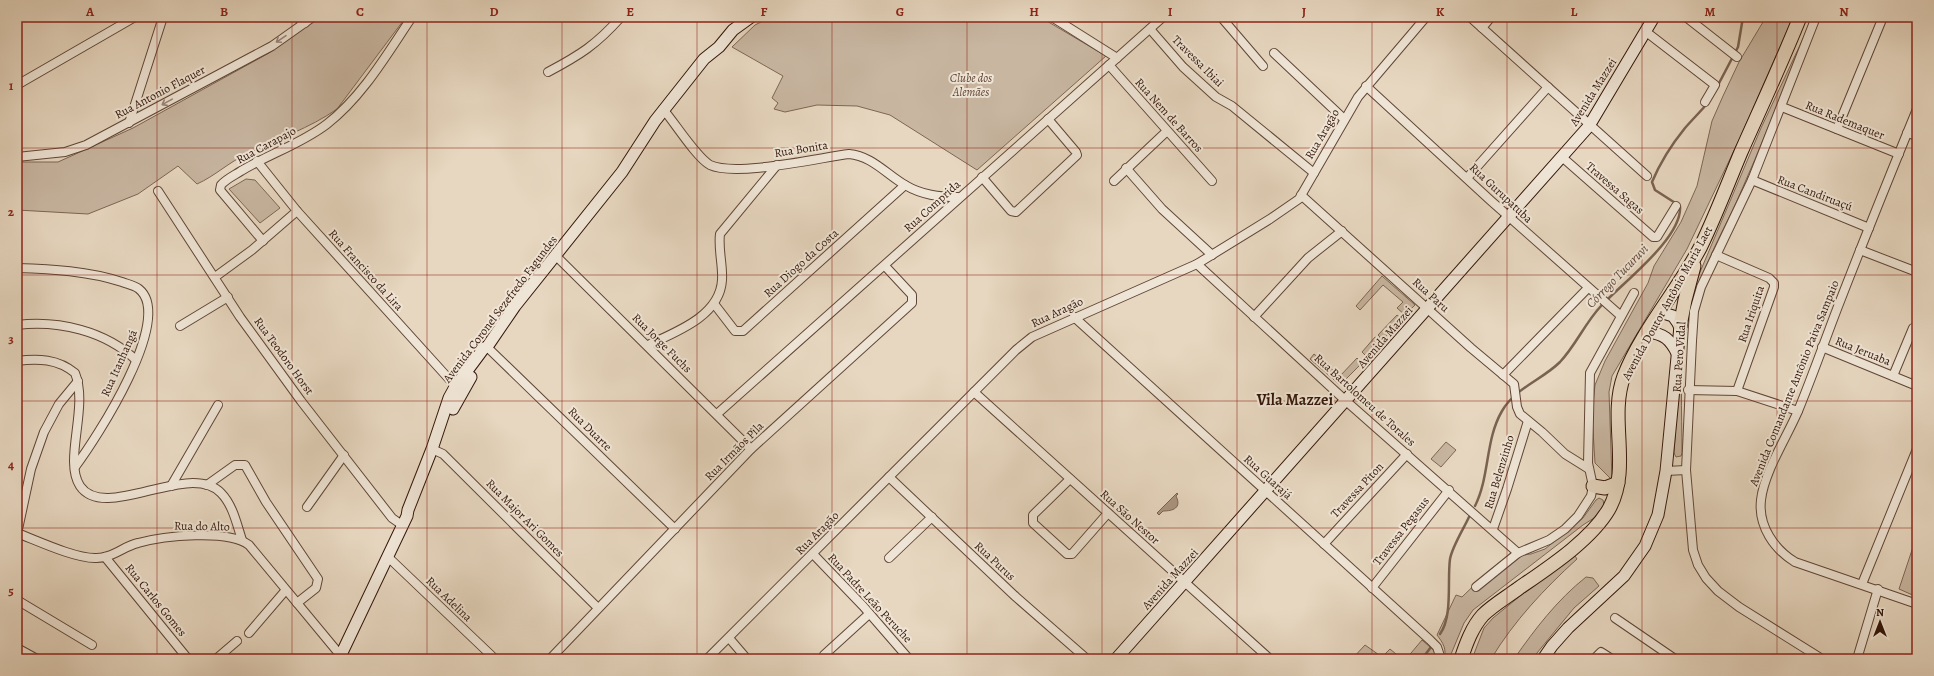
<svg xmlns="http://www.w3.org/2000/svg" width="1934" height="676" viewBox="0 0 1934 676" font-family="Alegreya,serif">
<rect width="100%" height="100%" fill="#e7d7c0"/>
<filter id="stains"><feTurbulence type="fractalNoise" baseFrequency=".005" numOctaves="4"/><feColorMatrix values="0 0 0 0 .2 0 0 0 0 .09 0 0 0 0 .02 0 0 0 .5 -.17"/></filter>
<radialGradient id="worn" r=".72"><stop offset=".6" stop-color="#630" stop-opacity="0"/><stop offset="1" stop-color="#630" stop-opacity=".3"/></radialGradient>
<g fill="#c8b6a1" stroke="#7e6654">
<path d="M319,17H406L337,109C310,128 277,139 247,154C229,162 215,176 197,184L178,166L138,194L88,214L17,210V162H58L133,128L269,53Z"/>
<path d="M771,17H1040L1106,56L977,170L890,115L857,106L817,105L785,112L774,109L778,103L772,98L783,76L732,47L755,25Z"/>
<path d="M1766,17H1793L1740,138L1687,249L1612,376L1609,392L1612,480L1595,463L1592,414L1595,385L1605,361L1648,283L1654,266L1681,222L1697,186L1712,121L1723,96L1739,62Z"/>
<path d="M1809,26C1785,85 1762,145 1736,203C1717,243 1695,282 1687,326C1679,367 1682,412 1682,453L1681,456L1676,457L1674,453L1681,347L1692,291L1761,128Z"/>
<path d="M246,179L255,180L280,208L260,223L229,189Z"/>
<path d="M1382,276L1415,305L1405,315L1397,308L1403,302L1383,285L1360,310L1356,306Z"/>
<path d="M1397,315L1402,319L1367,357L1362,352L1375,337L1379,339L1380,337L1378,335Z"/>
<path d="M1314,354L1340,376L1357,358L1362,363L1340,385L1310,359Z"/>
<path d="M1446,442L1456,450L1441,467L1431,459Z"/>
<path d="M1599,498L1603,500L1604,505L1594,518L1583,525L1473,610L1464,623L1449,659H1444C1447,649 1443,643 1437,635L1456,595L1462,597L1492,568L1494,570L1521,555L1531,554L1545,549L1583,518L1596,500Z"/>
<path d="M1917,535V597L1899,589Z"/>
<path d="M1573,553L1577,559C1544,589 1514,621 1491,659H1472L1484,628L1493,618Z"/>
<path d="M1586,577L1593,578L1599,586L1574,608L1532,659H1514C1535,629 1557,600 1586,577Z"/>
<path d="M1422,640L1438,654L1437,659H1406Z"/>
<path d="M1365,645L1382,657L1390,649L1402,659H1352Z"/>
</g>
<path fill="#aa9581" stroke="#7a6251" d="M1177,493L1178,494L1176,496C1182,508 1173,511 1163,511L1159,515L1157,513Z"/>
<g fill="none" stroke-linecap="round" stroke-linejoin="round">
<g stroke="#7a6251" stroke-width="2.5">
<path d="M1717,87L1738,47L1743,17"/>
<path d="M1475,506C1490,476 1485,440 1502,411C1515,388 1542,380 1560,362C1576,345 1585,323 1601,306C1621,284 1683,238 1680,206L1655,190L1652,182C1660,163 1672,144 1685,128C1692,120 1699,113 1706,105"/>
<path d="M1440,634C1453,616 1447,581 1450,559C1452,547 1464,528 1469,517"/>
<path d="M1422,659L1431,647"/>
</g>
<g stroke="#604636" stroke-width="10">
<g id="street">
<path d="M297,17L305,23"/>
<path d="M1052,17L1117,58"/>
<path d="M1221,17L1263,66"/>
<path d="M1470,17L1647,176"/>
<path d="M1686,17L1737,57"/>
<path d="M1816,17L1752,180L1701,287L1694,311L1692,341L1686,470L1693,550L1698,565L1706,578L1718,591L1739,607L1822,659"/>
<path d="M1482,28L1491,17"/>
<path d="M1150,29L1183,67L1216,97L1232,106L1314,173"/>
<path d="M1645,31L1715,85L1705,102"/>
<path d="M1274,53L1344,119"/>
<path d="M1109,65L1212,181"/>
<path d="M548,72C580,55 596,45 621,17"/>
<path d="M17,85L135,17"/>
<path d="M1366,86L1490,200L1621,316"/>
<path d="M1782,107L1899,154"/>
<path d="M663,109C675,123 696,157 710,165C736,177 818,158 849,154C872,156 886,174 905,185C922,195 939,197 958,197"/>
<path d="M1917,109C1890,175 1863,242 1837,309C1824,343 1812,377 1798,411C1787,437 1764,472 1761,500C1758,526 1774,549 1795,562L1917,604"/>
<path d="M129,123L163,17"/>
<path d="M1837,129L1883,17"/>
<path d="M1907,133L1917,136"/>
<path d="M17,157L65,152L86,145L272,46L313,17"/>
<path d="M1562,157L1653,237H1657L1676,206"/>
<path d="M257,161L297,211L459,390"/>
<path d="M1126,168L1162,209L1212,255"/>
<path d="M982,177L1011,211L1016,212L1077,155L1076,152L1048,119"/>
<path d="M1467,178L1548,87"/>
<path d="M1752,180L1869,228"/>
<path d="M1114,181L1167,131"/>
<path d="M158,191L240,317L301,401L392,518L402,525"/>
<path d="M1301,195L1471,348L1514,384L1517,407L1520,414L1542,432L1565,454L1589,469"/>
<path d="M263,241L220,190L221,185C226,179 235,175 241,171C269,154 301,144 327,124C363,96 387,54 412,17"/>
<path d="M1860,250L1917,272"/>
<path d="M1716,255L1769,278L1774,283V287L1737,391"/>
<path d="M556,256L751,449"/>
<path d="M1197,264L1346,401L1518,553"/>
<path d="M17,268C52,269 88,271 122,282C127,284 134,285 139,289C175,318 96,439 75,467"/>
<path d="M215,277L252,250L297,211"/>
<path d="M715,305L735,331H743L905,185"/>
<path d="M1074,317L1430,640L1437,647L1441,659"/>
<path d="M1254,317L1308,258L1342,231"/>
<path d="M17,325C59,320 105,331 136,360"/>
<path d="M180,326L228,297"/>
<path d="M648,345C676,332 720,316 722,280C723,265 718,249 720,234L777,165"/>
<path d="M487,347L675,529"/>
<path d="M1822,347L1917,386"/>
<path d="M17,361C38,358 58,359 75,373C89,408 63,460 80,486C105,523 189,460 221,493C233,505 237,525 242,540"/>
<path d="M1503,375L1588,288"/>
<path d="M1893,376L1913,328"/>
<path d="M1688,390L1737,391L1798,411"/>
<path d="M974,392L1270,659"/>
<path d="M717,414C866,282 1014,149 1163,17"/>
<path d="M432,449L443,454L598,608"/>
<path d="M1666,471L1686,470"/>
<path d="M889,477L1016,597L1087,659"/>
<path d="M1070,479L1033,515V523L1067,554H1072L1108,513"/>
<path d="M207,485L235,465H245L266,502L318,579L316,588L297,603"/>
<path d="M171,486L218,405"/>
<path d="M307,507L344,455"/>
<path d="M1493,529L1507,489L1528,421"/>
<path d="M17,533C38,541 74,558 95,558C111,559 124,546 138,543C163,536 228,529 249,545L341,656"/>
<path d="M17,534L31,469L44,432L59,404L78,381"/>
<path d="M1324,544L1407,454"/>
<path d="M813,554L863,606L909,659"/>
<path d="M105,557L188,659"/>
<path d="M388,557L495,659"/>
<path d="M889,558L932,517"/>
<path d="M1862,584L1917,449"/>
<path d="M1476,587L1518,553L1549,540L1565,529L1578,516L1591,496L1593,486L1588,463L1590,373L1634,293"/>
<path d="M1372,588L1449,490"/>
<path d="M17,600L92,645"/>
<path d="M1615,618L1675,659"/>
<path d="M249,633L285,591"/>
<path d="M729,638L747,659"/>
<path d="M17,648L37,659"/>
<path d="M824,655L869,614"/>
<path d="M1596,657L1601,652L1612,659"/>
<path d="M216,659L237,641"/>
<path d="M550,659L751,449L912,303V295L885,266"/>
<path d="M707,659L1016,350L1032,337L1197,264L1270,219L1299,199L1358,97L1426,17"/>
<path d="M1857,659L1878,589"/>
</g>
</g>
<g stroke="#331508" stroke-width="13">
<g id="secondary">
<path d="M1648,332C1664,334 1670,339 1677,353"/>
<path d="M453,409L471,377"/>
<path d="M339,659L407,516L408,510L432,449L449,398L455,387L484,348L487,347L515,306L622,172L655,121L704,59L719,47L733,30L751,17"/>
<path d="M1116,659L1589,126L1654,17"/>
<path d="M1543,659L1552,646L1568,628L1624,576L1645,546L1658,515L1666,471L1680,326L1673,316L1660,312"/>
</g>
</g>
<g stroke="#331508" stroke-width="15">
<g id="primary">
<path d="M1680,326L1685,300L1694,266"/>
<path d="M1593,486L1605,488L1618,483"/>
<path d="M1461,659C1466,644 1472,627 1483,615C1493,605 1507,597 1519,588C1548,568 1591,540 1609,509C1632,467 1608,419 1624,376C1642,330 1679,289 1701,246C1716,215 1728,183 1741,152C1761,107 1782,62 1800,17"/>
</g>
</g>
<use href="#street" stroke="#efe5d6" stroke-width="8"/>
<use href="#secondary" stroke="#efe5d6" stroke-width="11"/>
<use href="#primary" stroke="#e7d7c0" stroke-width="13"/>
</g>
<defs><path id="oneway-shaft" d="M-6 0H5M1.5-3L5.5 0L1.5 3" fill="none" stroke-width="1.6" stroke-linecap="round" stroke-linejoin="round"/></defs>
<g stroke="#9a8779">
<use href="#oneway-shaft" transform="translate(281 39) rotate(146)"/>
<use href="#oneway-shaft" transform="translate(167 102) rotate(151)"/>
</g>
<path fill="none" stroke="#8f2418" stroke-width="1" stroke-opacity="0.55" d="M157,17V659M292,17V659M427,17V659M562,17V659M697,17V659M832,17V659M967,17V659M1102,17V659M1237,17V659M1372,17V659M1507,17V659M1642,17V659M1777,17V659M17,148H1917M17,275H1917M17,401H1917M17,528H1917"/>
<g text-anchor="middle" dominant-baseline="central" stroke-width="4" stroke-linejoin="round" paint-order="stroke">
<g font-size="12" fill="#331508" stroke="#efe5d6">
<text transform="translate(1198 61) rotate(45)">Travessa Ibiai</text>
<text transform="translate(160 92) rotate(-28)">Rua Antonio Flaquer</text>
<text transform="translate(1593 92) rotate(-58)">Avenida Mazzei</text>
<text transform="translate(1169 115) rotate(48)">Rua Nem de Barros</text>
<text transform="translate(1845 120) rotate(22)">Rua Rademaquer</text>
<text transform="translate(1322 134) rotate(-60)">Rua Aragão</text>
<text transform="translate(266 145) rotate(-28)">Rua Carapajo</text>
<text transform="translate(801 149) rotate(-9)">Rua Bonita</text>
<text transform="translate(1615 188) rotate(41)">Travessa Sagas</text>
<text transform="translate(1501 193) rotate(43)">Rua Gurupatuba</text>
<text transform="translate(1815 193) rotate(21)">Rua Candiruaçú</text>
<text transform="translate(932 206) rotate(-42)">Rua Comprida</text>
<text transform="translate(801 263) rotate(-42)">Rua Diogo da Costa</text>
<text transform="translate(366 270) rotate(48)">Rua Francisco da Lira</text>
<text transform="translate(1431 295) rotate(42)">Rua Paru</text>
<text transform="translate(1667 303) rotate(-61)">Avenida Doutor Antônio Maria Laet</text>
<text transform="translate(500 309) rotate(-53)">Avenida Coronel Sezefredo Fagundes</text>
<text transform="translate(1057 312) rotate(-25)">Rua Aragão</text>
<text transform="translate(1751 314) rotate(-71)">Rua Iriquita</text>
<text transform="translate(1385 337) rotate(-49)">Avenida Mazzei</text>
<text transform="translate(662 343) rotate(45)">Rua Jorge Fuchs</text>
<text transform="translate(1863 351) rotate(22)">Rua Jeruaba</text>
<text transform="translate(284 356) rotate(54)">Rua Teodoro Horst</text>
<text transform="translate(1679 357) rotate(-86)">Rua Pero Vidal</text>
<text transform="translate(119 363) rotate(-66)">Rua Itanhangá</text>
<text transform="translate(1794 383) rotate(-68)">Avenida Comandante Antônio Paiva Sampaio</text>
<text transform="translate(1365 400) rotate(42)">Rua Bartolomeu de Torales</text>
<text transform="translate(590 429) rotate(45)">Rua Duarte</text>
<text transform="translate(734 451) rotate(-45)">Rua Irmãos Pìla</text>
<text transform="translate(1499 472) rotate(-73)">Rua Belenzinho</text>
<text transform="translate(1268 477) rotate(42)">Rua Guarajá</text>
<text transform="translate(1357 490) rotate(-47)">Travessa Piton</text>
<text transform="translate(1130 517) rotate(42)">Rua São Nestor</text>
<text transform="translate(525 518) rotate(45)">Rua Major Ari Gomes</text>
<text transform="translate(202 526) rotate(1)">Rua do Alto</text>
<text transform="translate(1401 531) rotate(-52)">Travessa Pegasus</text>
<text transform="translate(817 533) rotate(-45)">Rua Aragão</text>
<text transform="translate(995 561) rotate(43)">Rua Purus</text>
<text transform="translate(1170 579) rotate(-48)">Avenida Mazzei</text>
<text transform="translate(870 598) rotate(47)">Rua Padre Leão Peruche</text>
<text transform="translate(449 599) rotate(44)">Rua Adelina</text>
<text transform="translate(156 600) rotate(51)">Rua Carlos Gomes</text>
</g>
<g font-size="12" font-style="italic" fill="#604536" stroke="#efe5d6">
<text x="971" y="78">Clube dos<tspan x="971" dy="14">Alemães</tspan></text>
</g>
<g font-size="13" font-style="italic" fill="#634838" stroke="#efe5d6">
<text transform="translate(1617 276) rotate(-46)">Córrego Tucuruvi</text>
</g>
<g font-size="16" font-weight="bold" fill="#331508" stroke="#efe5d6">
<text x="1295" y="400">Vila Mazzei</text>
</g>
</g>
<rect width="1934" height="676" fill="none" stroke="#e7d7c0" stroke-width="44"/>
<g transform="translate(1880 622)" stroke="#efe5d6" stroke-width="3" paint-order="stroke">
<path d="M0-3L7 15L0 10L-7 15Z" fill="#331508"/>
<text y="-6" font-size="11" font-weight="bold" text-anchor="middle" fill="#331508">N</text>
</g>
<rect x="22" y="22" width="1890" height="632" fill="none" stroke="#8f2418" stroke-width="1.5"/>
<g font-size="13" text-anchor="middle" font-weight="bold" fill="#8f2418">
<text x="90" y="16">A</text>
<text x="224" y="16">B</text>
<text x="360" y="16">C</text>
<text x="494" y="16">D</text>
<text x="630" y="16">E</text>
<text x="764" y="16">F</text>
<text x="900" y="16">G</text>
<text x="1034" y="16">H</text>
<text x="1170" y="16">I</text>
<text x="1304" y="16">J</text>
<text x="1440" y="16">K</text>
<text x="1574" y="16">L</text>
<text x="1710" y="16">M</text>
<text x="1844" y="16">N</text>
<text x="11" y="90">1</text>
<text x="11" y="216">2</text>
<text x="11" y="343">3</text>
<text x="11" y="469">4</text>
<text x="11" y="595">5</text>
</g>
<rect width="100%" height="100%" filter="url(#stains)"/>
<rect width="100%" height="100%" fill="url(#worn)"/>
</svg>
